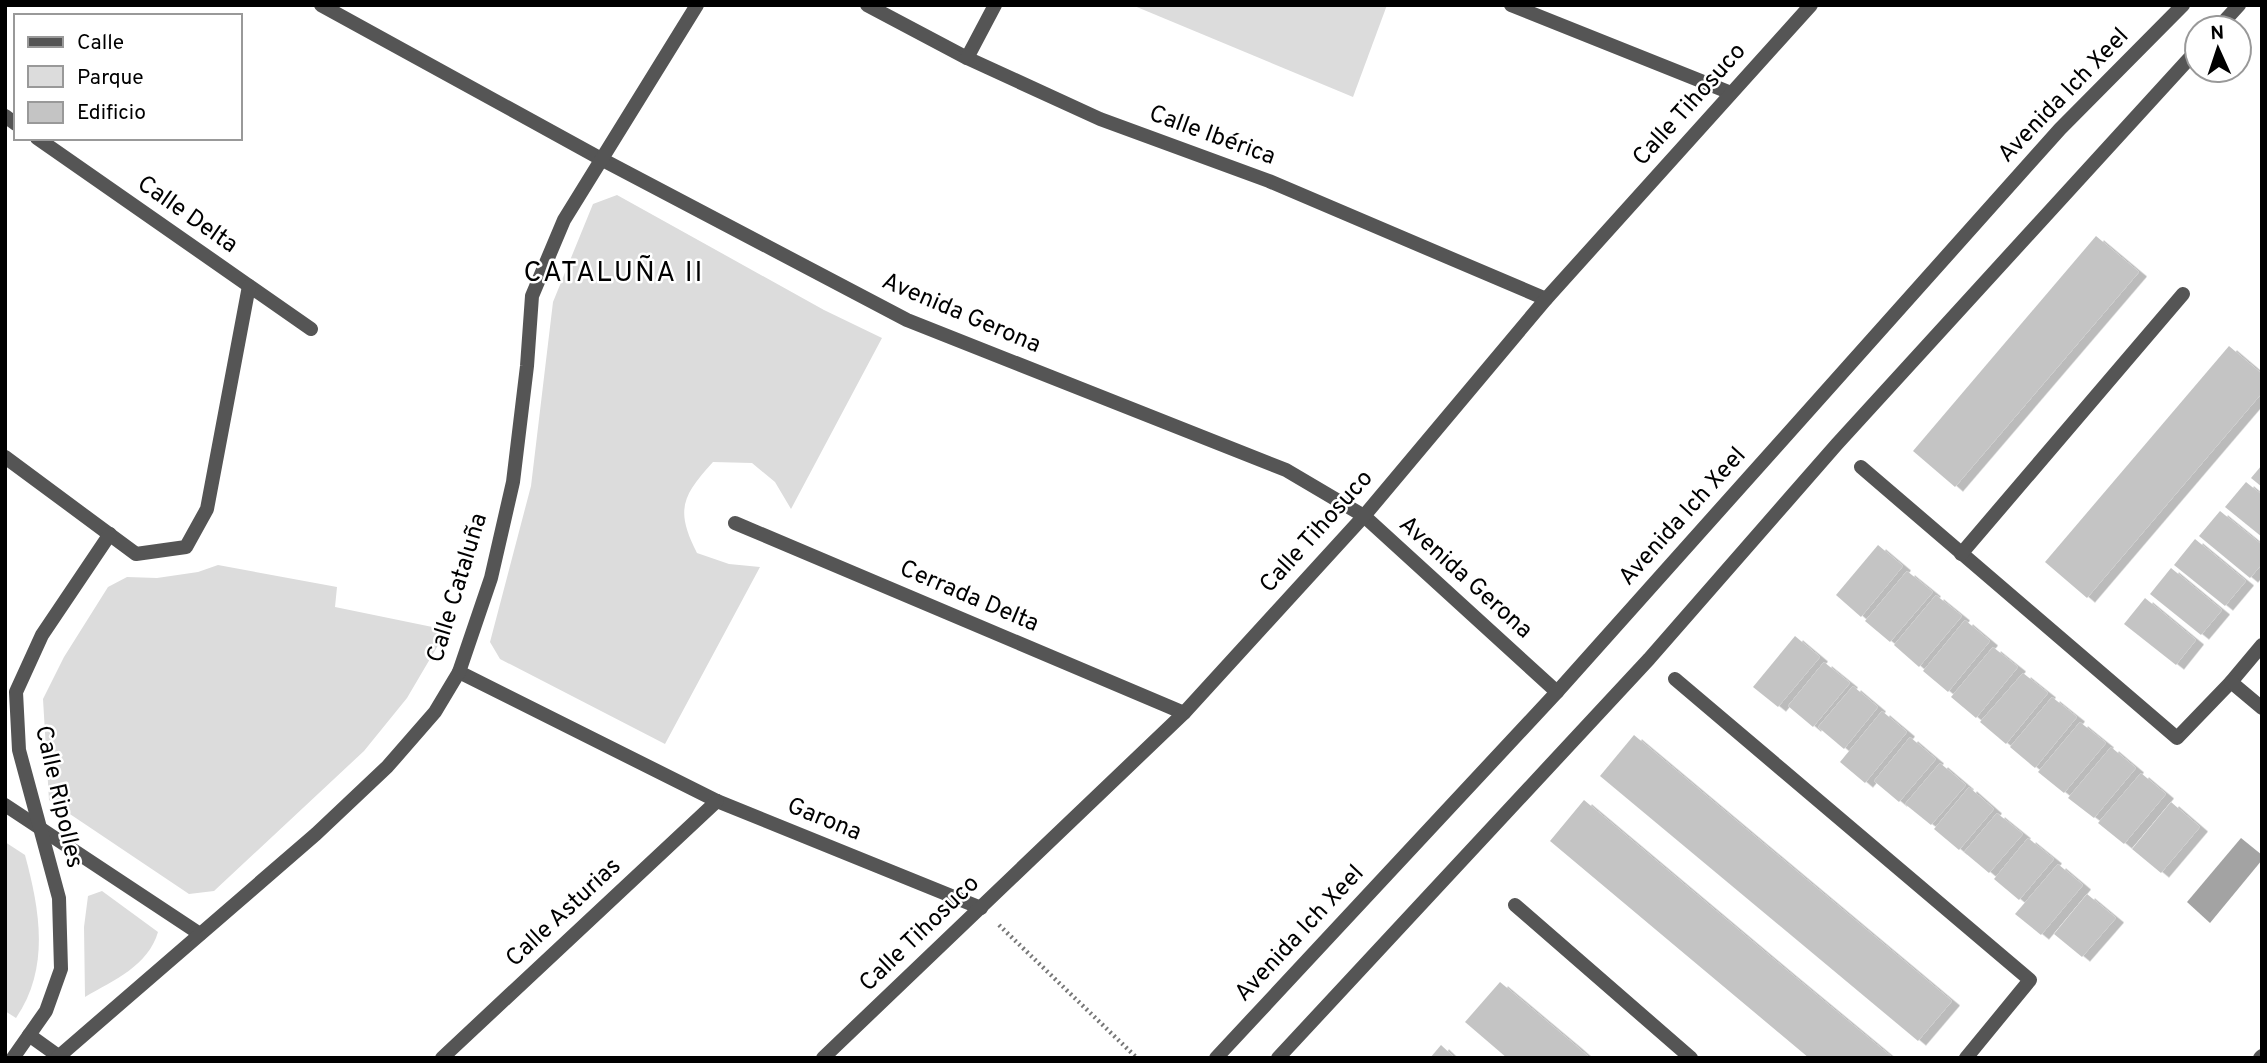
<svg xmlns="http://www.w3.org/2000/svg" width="2267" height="1063" viewBox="0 0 2267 1063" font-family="Overpass,sans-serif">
<defs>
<filter id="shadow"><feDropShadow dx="8" dy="4.5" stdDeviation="0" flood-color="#0004"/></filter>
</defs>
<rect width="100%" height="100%" fill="#fff"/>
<g fill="#dcdcdc">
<path d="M1132,5H1387L1353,97Z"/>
<path d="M617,195L824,310L882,338L791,509L775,482L752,463L713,462C682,496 675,510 697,553L729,564L760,567L665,744L500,659L490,642L531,486L553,302L593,204Z"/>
<path d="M218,565L337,587L335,607L447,630L407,698L364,751L214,891L189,894L49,800L43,699L64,657L108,587L127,577L157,578L198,572Z"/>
<path d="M5,842L25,855C40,911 50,968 16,1018L5,1011Z"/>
<path d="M102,891L158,932C148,966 114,980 85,997L84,927L88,896Z"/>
</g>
<path fill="#a3a3a3" d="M2241,838L2262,855V860L2210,923L2187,902Z"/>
<g fill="#c4c4c4" filter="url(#shadow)">
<path d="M2096,236L2139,272L1955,487L1913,451Z"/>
<path d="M2229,346L2262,374V393L2087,598L2045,562Z"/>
<path d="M2262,465V487L2251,478Z"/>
<path d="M2246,482L2262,495V537L2225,507Z"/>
<path d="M2220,511L2262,545V564L2250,578L2199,536Z"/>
<path d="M2195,539L2246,581L2225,606L2174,565Z"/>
<path d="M1878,545L1903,566L1861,617L1836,595Z"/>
<path d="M2171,568L2222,610L2201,635L2150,594Z"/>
<path d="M1907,571L1933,592L1890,642L1865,621Z"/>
<path d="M1936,595L1962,616L1919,667L1894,645Z"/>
<path d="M2145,598L2196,640L2176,665L2124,624Z"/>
<path d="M1965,620L1990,641L1948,692L1923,671Z"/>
<path d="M1795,636L1820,657L1778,707L1753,687Z"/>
<path d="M1993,647L2018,667L1976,718L1951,697Z"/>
<path d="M1824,662L1850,683L1813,727L1788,706Z"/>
<path d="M2023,673L2048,693L2006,744L1980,722Z"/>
<path d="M1853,686L1878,707L1844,749L1818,727Z"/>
<path d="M2052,697L2077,717L2035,768L2010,747Z"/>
<path d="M1882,711L1907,732L1865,783L1840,762Z"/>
<path d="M2080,722L2106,743L2064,793L2038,772Z"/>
<path d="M1634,735L1952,1001L1918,1041L1600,776Z"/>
<path d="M1910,737L1936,759L1899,802L1874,781Z"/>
<path d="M2111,747L2136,768L2094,818L2068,798Z"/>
<path d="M1940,763L1966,785L1931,825L1905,804Z"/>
<path d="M2141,773L2166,794L2124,844L2098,823Z"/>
<path d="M1969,787L1994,809L1959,850L1934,829Z"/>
<path d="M1584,800L1789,972L1893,1058H1809L1680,950L1550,841Z"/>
<path d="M2171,802L2200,827L2161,873L2132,849Z"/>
<path d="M1997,813L2023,834L1989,873L1964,852Z"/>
<path d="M2028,838L2054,859L2019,900L1994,879Z"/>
<path d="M2058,864L2083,885L2041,935L2015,914Z"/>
<path d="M2087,894L2116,918L2082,957L2054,934Z"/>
<path d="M1500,982L1574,1044L1590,1058H1507L1465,1022Z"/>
<path d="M1441,1045L1455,1058H1430Z"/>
</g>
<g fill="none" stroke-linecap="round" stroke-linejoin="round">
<path stroke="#777" stroke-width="4.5" stroke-dasharray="2 3.5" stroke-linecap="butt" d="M999,925L1137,1058"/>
<g stroke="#555" stroke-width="14">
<path d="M321,5L603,160L907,320L1286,470L1364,516L1557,692"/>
<path d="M867,5L967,58L1100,119L1269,181L1546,299"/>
<path d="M1511,5L1731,93"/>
<path d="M967,58L995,5"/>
<path d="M5,116L16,124"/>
<path d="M37,138L311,329"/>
<path d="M5,457L136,554L186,547L207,509L249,286"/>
<path d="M1861,467L2177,738L2231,682L2262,645"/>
<path d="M735,523L1184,713"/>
<path d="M1961,554L2183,294"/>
<path d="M459,672L717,801L981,908"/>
<path d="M1675,679L2030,980L1966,1058"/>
<path d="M2231,682L2262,708"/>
<path d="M5,805L200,934"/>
<path d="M1515,905L1691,1058"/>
<path d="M29,1035L61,1058"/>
<path d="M13,1058L46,1011L61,969L59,898L19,750L16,692L42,635L110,534"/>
<path d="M57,1058L316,834L387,767L435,712L459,672L491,578L513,482L527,366L532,296L564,220L697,5"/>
<path d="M442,1058L717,801"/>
<path d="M823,1058L1184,713L1364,516L1546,299L1811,5"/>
<path d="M2260,1058L2262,1056"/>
</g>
<g stroke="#555" stroke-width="14">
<path d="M2218,28L2239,5"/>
<path d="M1216,1058L1557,692L2060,129L2183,5"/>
<path d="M1278,1058L1649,659L1837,444L2197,50"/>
</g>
</g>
<g text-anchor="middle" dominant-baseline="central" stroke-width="5" stroke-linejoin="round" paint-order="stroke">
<g font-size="24" fill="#000" stroke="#fff">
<text transform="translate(2064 96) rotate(-46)">Avenida Ich Xeel</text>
<text transform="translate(1690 105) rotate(-48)">Calle Tihosuco</text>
<text transform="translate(1212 136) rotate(20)">Calle Ibérica</text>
<text transform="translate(187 215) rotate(35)">Calle Delta</text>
<text transform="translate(961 314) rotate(23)">Avenida Gerona</text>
<text transform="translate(1683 517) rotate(-48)">Avenida Ich Xeel</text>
<text transform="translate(1317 532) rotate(-48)">Calle Tihosuco</text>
<text transform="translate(1465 578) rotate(42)">Avenida Gerona</text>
<text transform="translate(458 588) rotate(-73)">Calle Cataluña</text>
<text transform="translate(969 597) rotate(23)">Cerrada Delta</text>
<text transform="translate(58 797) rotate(77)">Calle Ripolles</text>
<text transform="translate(824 820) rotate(22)">Garona</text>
<text transform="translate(564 913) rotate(-43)">Calle Asturias</text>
<text transform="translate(920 934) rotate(-44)">Calle Tihosuco</text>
<text transform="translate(1300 934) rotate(-47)">Avenida Ich Xeel</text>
</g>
<g font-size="28" letter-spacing="2" fill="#000" stroke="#fff">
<text x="614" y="274">CATALUÑA II</text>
</g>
</g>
<rect width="2267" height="1063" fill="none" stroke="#000000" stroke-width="14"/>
<rect x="14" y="14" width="228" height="126" fill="#ffffff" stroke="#999999" stroke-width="2"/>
<rect x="28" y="37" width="35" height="10" fill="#555555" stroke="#999999" stroke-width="2"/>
<text x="77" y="49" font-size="21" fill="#000000">Calle</text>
<rect x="28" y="66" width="35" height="21" fill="#dcdcdc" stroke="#999999" stroke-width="2"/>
<text x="77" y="84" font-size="21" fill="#000000">Parque</text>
<rect x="28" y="102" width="35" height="21" fill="#c4c4c4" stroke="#999999" stroke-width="2"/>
<text x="77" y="119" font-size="21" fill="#000000">Edificio</text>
<g transform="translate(2218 49) rotate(357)"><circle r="33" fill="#ffffff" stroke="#999999" stroke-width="2"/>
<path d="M0-5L12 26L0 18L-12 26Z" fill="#000000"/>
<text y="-10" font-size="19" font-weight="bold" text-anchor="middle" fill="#000000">N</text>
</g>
</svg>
